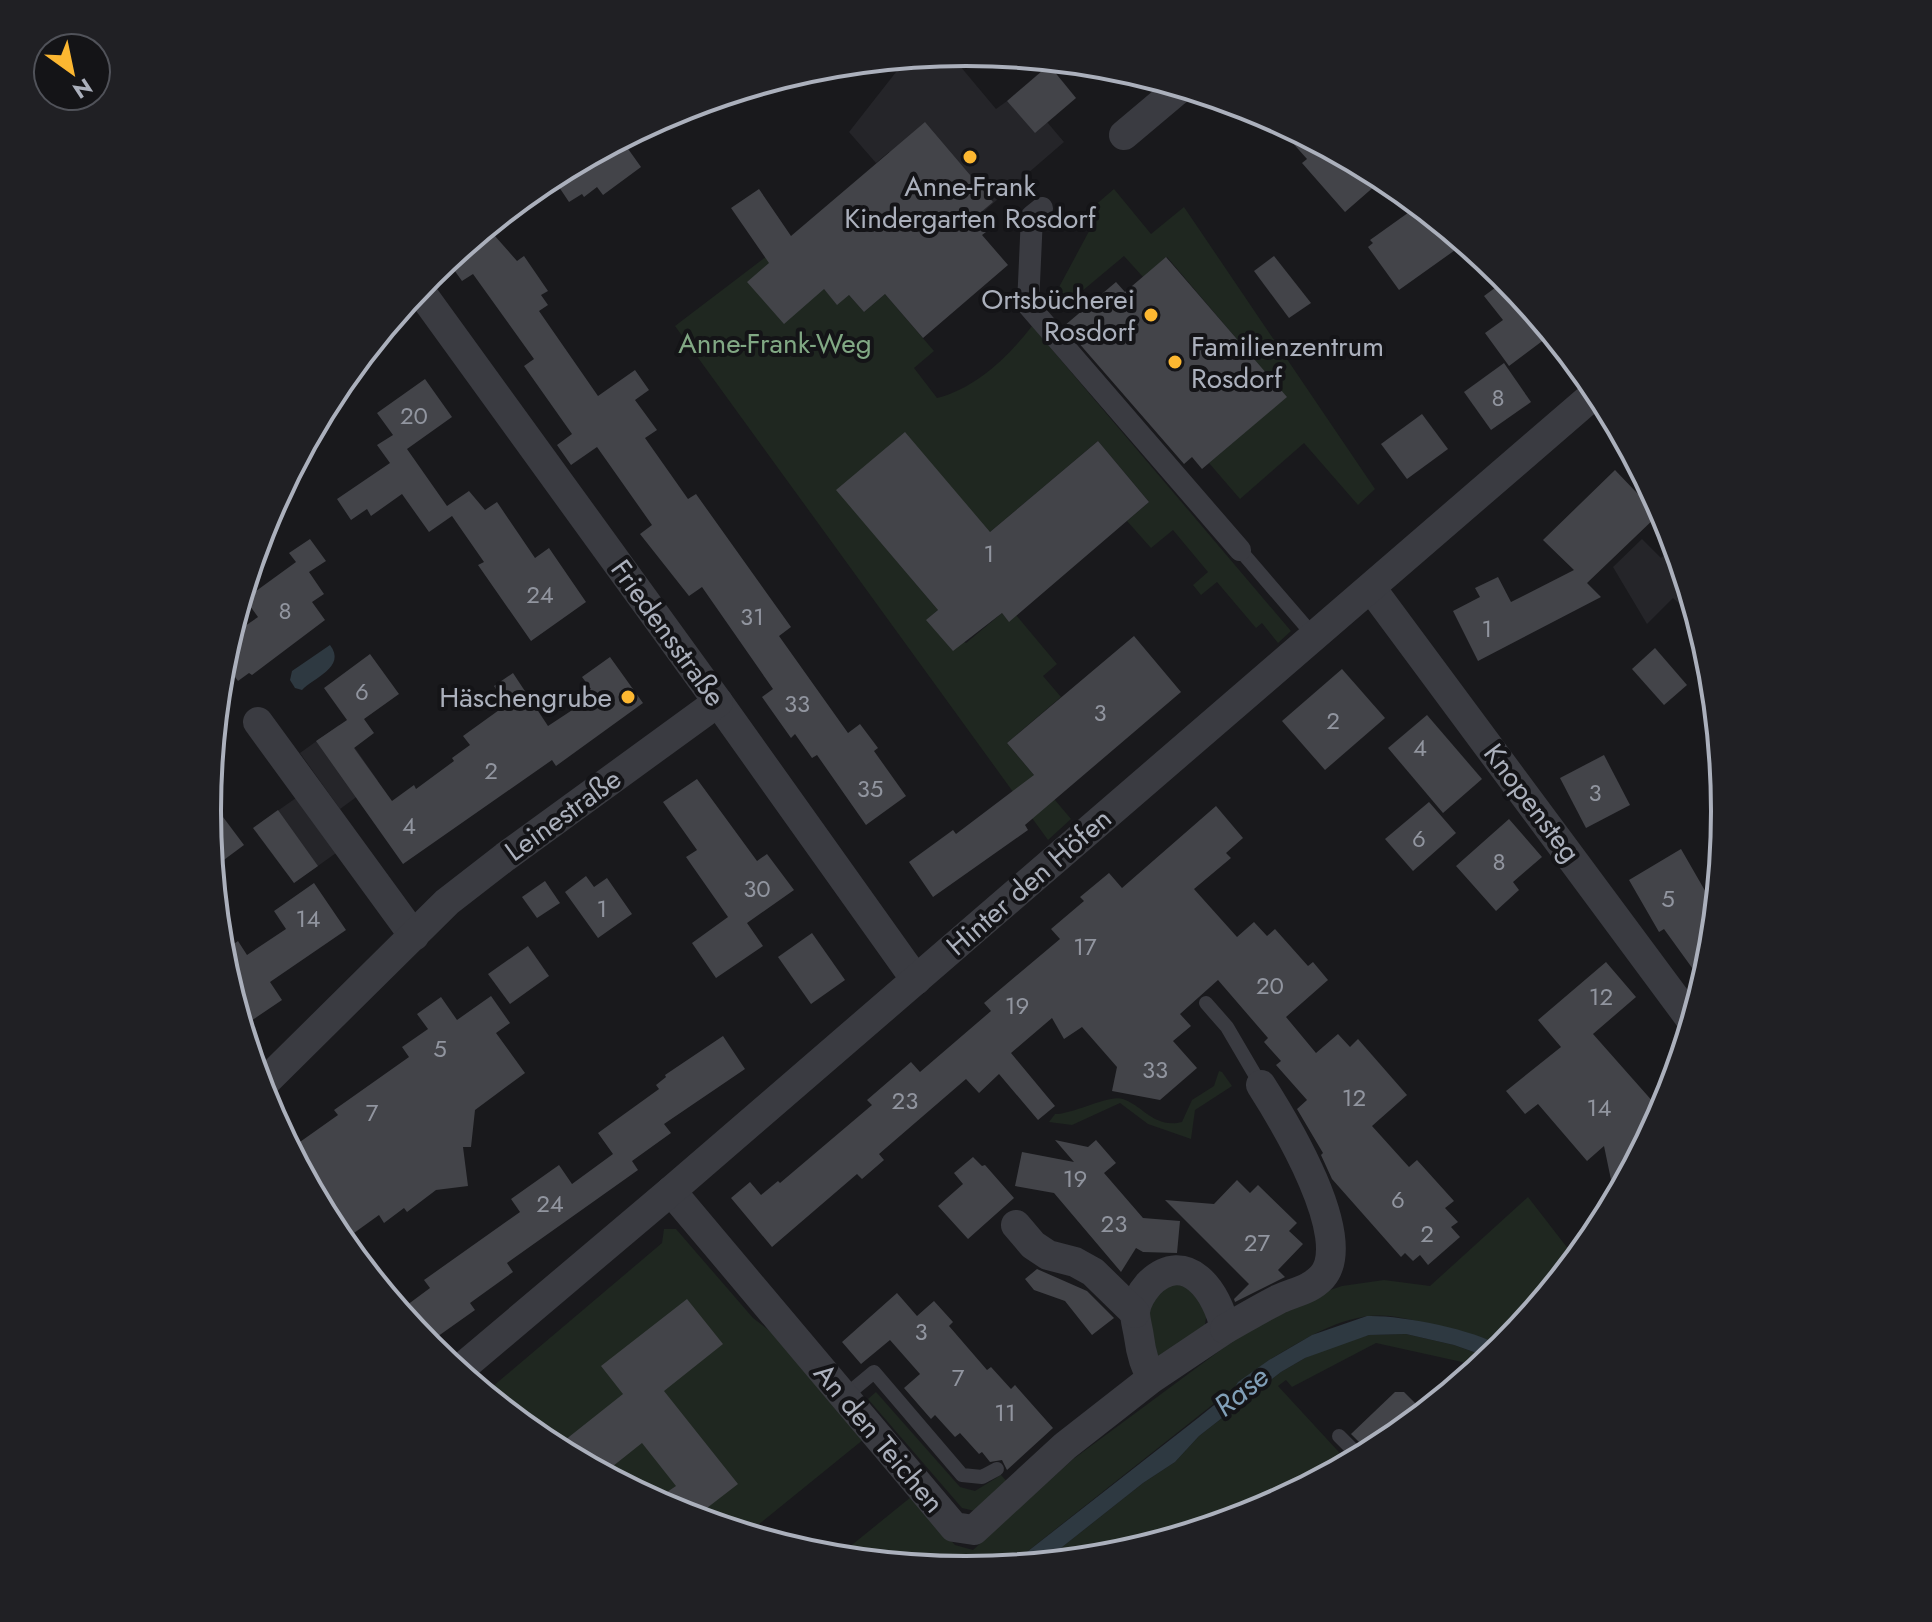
<svg xmlns="http://www.w3.org/2000/svg" width="1932" height="1622" viewBox="0 0 1932 1622" font-family="Jost,sans-serif">
<rect width="100%" height="100%" fill="#19191c"/>
<g fill="#252529">
<path d="M950,54L996,109L1007,101L1047,122L1064,142L975,219L889,152L876,163L849,132L907,58Z"/>
<path d="M1642,539L1661,558L1675,545L1691,600L1683,607L1673,598L1647,624L1613,567Z"/>
<path d="M339,725L378,781L340,809L300,753Z"/>
<path d="M296,798L336,853L294,883L256,826Z"/>
</g>
<g fill="#1f2720">
<path d="M1114,189L1151,234L1184,207L1375,489L1358,505L1304,443L1240,499L1209,463L1286,397L1167,257L1143,277L1124,256L1069,302L1058,289L1094,222L1086,213Z"/>
<path d="M784,243L837,304L849,295L864,312L885,294L934,351L914,368L937,398C976,388 1008,357 1032,326L1291,631L1278,643L1262,623L1256,628L1217,582L1201,595L1193,585L1208,572L1173,530L1151,548L1127,521L1149,502L1098,441L990,532L837,490L938,610L927,620L966,643L1002,613L1009,621L1016,615L1057,664L1043,676L1061,697L1007,743L1071,819L1048,840L675,326Z"/>
<path d="M1219,1071L1222,1072L1232,1086L1195,1110L1191,1139L1148,1124L1120,1103L1072,1125L1049,1122L1055,1114C1074,1114 1109,1094 1123,1099C1143,1106 1155,1129 1182,1122L1192,1100L1214,1086Z"/>
<path d="M1528,1197L1576,1259L1503,1347C1486,1337 1464,1333 1444,1328C1427,1324 1408,1318 1390,1316C1346,1311 1305,1339 1269,1360L1009,1566L966,1570L837,1557L911,1497L955,1545L973,1550L1072,1460L1226,1346L1289,1304L1342,1286L1384,1280L1430,1286Z"/>
<path d="M664,1229H676L753,1318L775,1335L864,1439L747,1534L675,1512L544,1442L485,1393L662,1243Z"/>
<path d="M1191,1284L1207,1311L1205,1325L1156,1359C1152,1341 1139,1295 1164,1287C1172,1284 1183,1285 1191,1284Z"/>
<path d="M1406,1334L1454,1345L1491,1358L1476,1370L1462,1362L1376,1343L1292,1387L1286,1380L1278,1386L1349,1463L1256,1512L1114,1555L1042,1563L1143,1483L1175,1462L1199,1436L1281,1372L1305,1358L1342,1342L1369,1335Z"/>
<path d="M876,1392L960,1487L975,1491L1001,1475L1008,1483L975,1511L962,1508L868,1399Z"/>
</g>
<g fill="#2e3941">
<path d="M330,645C347,667 313,678 302,690L295,688L290,680L292,671Z"/>
<path d="M1367,1316C1401,1315 1473,1329 1503,1347L1491,1358L1454,1345L1406,1334L1369,1335L1305,1358L1281,1372L1199,1436L1175,1462L1143,1483L1042,1563L1009,1566L1198,1418L1234,1389L1238,1382L1269,1360L1312,1335Z"/>
</g>
<g fill="#434449">
<path d="M1049,65L1076,98L1035,133L1007,101Z"/>
<path d="M1277,121L1340,154L1384,178L1345,212L1302,163L1307,159L1275,123Z"/>
<path d="M925,122L993,202L974,218L986,232L982,235L1008,265L923,338L885,294L864,312L849,295L837,305L824,289L784,324L747,282L769,263L731,208L759,189L791,236Z"/>
<path d="M621,139L641,167L603,195L597,187L584,197L582,194L569,202L555,181L591,155Z"/>
<path d="M1419,205L1465,243L1399,290L1368,247L1373,243L1370,240Z"/>
<path d="M487,227L517,261L524,256L548,291L541,295L548,305L539,311L598,396L635,370L649,390L635,400L657,430L645,438L688,499L696,494L791,627L779,636L848,733L860,724L878,748L874,751L906,796L866,825L817,755L812,758L795,734L791,738L762,697L773,689L702,587L689,596L640,534L652,525L597,447L571,465L557,445L572,434L524,366L534,359L473,274L462,281L447,260Z"/>
<path d="M1274,256L1311,303L1289,318L1254,271Z"/>
<path d="M1166,257L1287,397L1202,469L1192,457L1184,464L1064,326L1116,282L1125,292Z"/>
<path d="M1507,279L1549,336L1509,366L1485,333L1503,320L1484,296Z"/>
<path d="M1504,363L1531,402L1491,430L1464,392Z"/>
<path d="M425,379L452,417L407,449L447,506L469,491L485,510L497,502L535,558L549,548L586,602L531,641L478,565L484,562L452,516L429,532L402,494L371,516L367,509L351,520L337,499L390,463L377,445L393,435L377,413Z"/>
<path d="M1422,414L1448,449L1407,479L1381,444Z"/>
<path d="M905,432L990,532L1098,441L1149,502L1009,622L1002,613L953,651L926,620L938,610L836,490Z"/>
<path d="M1615,470L1658,515L1587,583L1601,597L1478,661L1453,611L1480,597L1475,588L1498,577L1511,602L1574,570L1543,540Z"/>
<path d="M310,539L326,561L309,572L324,594L312,602L325,620L252,675L249,673L238,681L222,660L229,637L258,617L245,599L296,562L289,553Z"/>
<path d="M1134,636L1181,692L1025,825L1028,830L933,897L909,862L953,830L956,834L1034,775L1007,743Z"/>
<path d="M1655,648L1687,685L1664,705L1632,669Z"/>
<path d="M370,654L399,694L364,719L374,733L354,748L392,801L414,785L416,789L454,761L452,758L470,745L463,736L506,705L494,686L513,673L548,726L589,699L585,693L591,689L582,677L610,657L643,703L556,766L552,760L403,864L316,741L347,720L324,688Z"/>
<path d="M1342,669L1385,718L1325,770L1282,721Z"/>
<path d="M1427,715L1482,779L1443,813L1388,748Z"/>
<path d="M1604,755L1630,805L1586,828L1560,778Z"/>
<path d="M697,779L757,861L767,854L794,890L747,923L763,946L716,978L692,943L728,917L686,857L697,850L663,802Z"/>
<path d="M208,797L244,845L213,868L207,811Z"/>
<path d="M1429,802L1456,833L1413,871L1385,839Z"/>
<path d="M1216,806L1243,838L1226,853L1231,858L1194,889L1237,937L1254,922L1267,936L1275,929L1308,966L1313,962L1328,980L1286,1017L1316,1053L1338,1034L1350,1047L1358,1039L1407,1095L1372,1126L1409,1167L1417,1160L1454,1201L1445,1208L1458,1222L1451,1227L1460,1237L1428,1265L1420,1255L1413,1261L1405,1253L1401,1257L1332,1179L1321,1155L1323,1153L1297,1109L1307,1100L1276,1065L1281,1061L1264,1042L1268,1038L1218,980L1180,1014L1191,1026L1173,1041L1197,1068L1160,1100L1112,1091L1117,1067L1082,1027L1064,1039L1052,1018L1011,1053L1055,1106L1038,1120L999,1074L979,1093L966,1079L879,1154L884,1160L862,1179L857,1174L772,1247L731,1198L750,1182L761,1195L778,1181L780,1183L872,1105L867,1100L911,1062L920,1072L991,1011L984,1003L1060,939L1051,929L1084,901L1080,897L1109,873L1122,888Z"/>
<path d="M278,810L318,866L294,883L253,828Z"/>
<path d="M1509,819L1542,857L1513,882L1519,890L1496,911L1456,866Z"/>
<path d="M1681,849L1715,908L1710,960L1703,983L1664,929L1659,932L1629,880Z"/>
<path d="M586,876L594,887L607,878L632,914L598,938L565,892Z"/>
<path d="M545,881L560,903L537,918L522,897Z"/>
<path d="M314,883L346,930L270,982L282,1000L242,1027L221,953L238,941L247,955L286,929L274,911Z"/>
<path d="M812,933L845,980L811,1004L778,957Z"/>
<path d="M528,946L549,976L510,1004L488,974Z"/>
<path d="M1606,962L1636,997L1593,1034L1662,1112L1615,1199L1604,1146L1587,1161L1538,1104L1525,1114L1506,1091L1561,1047L1538,1020Z"/>
<path d="M491,996L510,1023L496,1033L525,1073L475,1110L471,1147H463L468,1186L436,1190L407,1212L404,1208L384,1223L379,1215L354,1233L326,1194L317,1200L290,1149L338,1115L334,1110L409,1057L402,1047L428,1029L417,1014L441,997L457,1020Z"/>
<path d="M723,1036L745,1069L664,1124L671,1133L632,1161L638,1170L507,1263L513,1272L470,1303L475,1310L427,1344L399,1311L430,1288L424,1280L520,1212L511,1199L559,1165L572,1184L613,1154L598,1133L659,1089L656,1085L666,1077L665,1075Z"/>
<path d="M1055,1140L1088,1147L1096,1140L1116,1163L1104,1173L1143,1218L1180,1221L1177,1253L1143,1252L1136,1248L1121,1272L1054,1193L1015,1186L1022,1152L1074,1162Z"/>
<path d="M973,1157L982,1166L985,1165L1014,1198L968,1239L938,1206L963,1184L954,1173Z"/>
<path d="M1237,1180L1250,1193L1258,1185L1297,1223L1289,1231L1303,1244L1278,1270L1285,1277L1235,1302L1234,1299L1249,1284L1165,1200L1214,1204Z"/>
<path d="M1037,1269L1087,1291L1114,1318L1092,1335L1065,1301L1034,1290L1025,1279Z"/>
<path d="M897,1293L917,1316L934,1301L953,1322L949,1326L987,1370L991,1367L1011,1389L1015,1385L1053,1428L1007,1470L1002,1460L990,1462L982,1452L979,1454L960,1433L955,1437L935,1415L931,1419L904,1388L920,1374L890,1340L861,1364L842,1342Z"/>
<path d="M687,1299L723,1344L664,1391L738,1484L694,1518L685,1515L667,1492L676,1486L642,1443L603,1474L555,1448L623,1394L601,1366Z"/>
<path d="M1395,1392H1404L1424,1412L1387,1442L1369,1452L1351,1434Z"/>
</g>
<g fill="none" stroke-linecap="round" stroke-linejoin="round">
<g stroke="#3a3b41" stroke-width="14">
<path d="M1240,550L1314,636"/>
<path d="M1206,1003L1227,1027L1261,1085"/>
<path d="M844,1397L874,1372L962,1475L982,1477L997,1469"/>
<path d="M1339,1436L1360,1457"/>
</g>
<path stroke="#3a3b41" stroke-width="22" d="M1042,208L1032,216L1028,305L1240,550"/>
<g stroke="#3a3b41" stroke-width="30">
<path d="M1124,135L1181,87"/>
<path d="M418,288L718,702L916,980"/>
<path d="M1371,588L1692,1021"/>
<path d="M258,722L414,936"/>
<path d="M260,1087L447,902L505,857L718,702"/>
<path d="M671,1191L954,1527L974,1530L1065,1446L1152,1378L1225,1329C1218,1293 1187,1247 1149,1284C1142,1292 1136,1301 1135,1312C1135,1320 1138,1329 1139,1337C1141,1353 1144,1365 1152,1378"/>
<path d="M1016,1225L1033,1245L1048,1255L1075,1262L1093,1272L1135,1313"/>
<path d="M1225,1329C1243,1319 1261,1308 1279,1299C1294,1292 1310,1290 1322,1277C1356,1239 1284,1121 1261,1085"/>
<path d="M458,1371L671,1191L1598,391"/>
</g>
</g>
<g fill="#fcb731" stroke="#141417" stroke-width="3">
<circle cx="970" cy="157" r="8"/>
<circle cx="1151" cy="315" r="8"/>
<circle cx="1175" cy="362" r="8"/>
<circle cx="628" cy="697" r="8"/>
</g>
<g text-anchor="middle" dominant-baseline="central" stroke-width="8" stroke-linejoin="round" paint-order="stroke">
<g font-size="24" fill="#91959f">
<text x="1498" y="397">8</text>
<text x="414" y="415">20</text>
<text x="989" y="553">1</text>
<text x="540" y="594">24</text>
<text x="285" y="610">8</text>
<text x="752" y="616">31</text>
<text x="1487" y="628">1</text>
<text x="362" y="691">6</text>
<text x="797" y="703">33</text>
<text x="1100" y="712">3</text>
<text x="1333" y="720">2</text>
<text x="1420" y="747">4</text>
<text x="491" y="770">2</text>
<text x="870" y="788">35</text>
<text x="1595" y="792">3</text>
<text x="409" y="825">4</text>
<text x="1419" y="838">6</text>
<text x="1499" y="861">8</text>
<text x="757" y="888">30</text>
<text x="1668" y="898">5</text>
<text x="602" y="908">1</text>
<text x="308" y="918">14</text>
<text x="1085" y="946">17</text>
<text x="1270" y="985">20</text>
<text x="1601" y="996">12</text>
<text x="1017" y="1005">19</text>
<text x="440" y="1048">5</text>
<text x="1155" y="1069">33</text>
<text x="1354" y="1097">12</text>
<text x="905" y="1100">23</text>
<text x="1599" y="1107">14</text>
<text x="372" y="1112">7</text>
<text x="1075" y="1178">19</text>
<text x="1398" y="1199">6</text>
<text x="550" y="1203">24</text>
<text x="1114" y="1223">23</text>
<text x="1427" y="1233">2</text>
<text x="1257" y="1242">27</text>
<text x="921" y="1331">3</text>
<text x="958" y="1377">7</text>
<text x="1005" y="1412">11</text>
</g>
<g font-size="28" fill="#abb0bc" stroke="#141417" text-anchor="end">
<text x="970" y="186" text-anchor="middle">Anne-Frank<tspan x="970" dy="32">Kindergarten Rosdorf</tspan></text>
<text x="1135" y="299">Ortsbücherei<tspan x="1135" dy="32">Rosdorf</tspan></text>
<text x="1191" y="346" text-anchor="start">Familienzentrum<tspan x="1191" dy="32">Rosdorf</tspan></text>
<text x="612" y="697">Häschengrube</text>
</g>
<g font-size="28" fill="#81a884" stroke="#141417">
<text x="775" y="343">Anne-Frank-Weg</text>
</g>
<g font-size="28" fill="#abb0bc" stroke="#141417">
<text transform="translate(668 633) rotate(54)">Friedensstraße</text>
<text transform="translate(1532 803) rotate(53)">Knopensteg</text>
<text transform="translate(563 815) rotate(-36)">Leinestraße</text>
<text transform="translate(1029 882) rotate(-41)">Hinter den Höfen</text>
<text transform="translate(879 1438) rotate(50)">An den Teichen</text>
</g>
<g font-size="30" font-style="italic" fill="#819fb8" stroke="#141417">
<text transform="translate(1241 1391) rotate(-39)">Rase</text>
</g>
</g>
<path d="M0 0H1932V1622H0ZM221 811a745 745 0 1 1 1490 0a745 745 0 1 1-1490 0Z" fill="#202024" fill-rule="evenodd"/>
<path fill="none" stroke="#abb0bc" stroke-width="4" d="M221 811a745 745 0 1 1 1490 0a745 745 0 1 1-1490 0Z"/>
<g transform="translate(72 72) rotate(147)"><circle r="38" fill="#141417" stroke="#505259" stroke-width="2"/>
<path d="M0-6L14 30L0 20L-14 30Z" fill="#fcb731"/>
<text y="-12" font-size="22" font-weight="bold" text-anchor="middle" fill="#abb0bc">N</text>
</g>
</svg>
